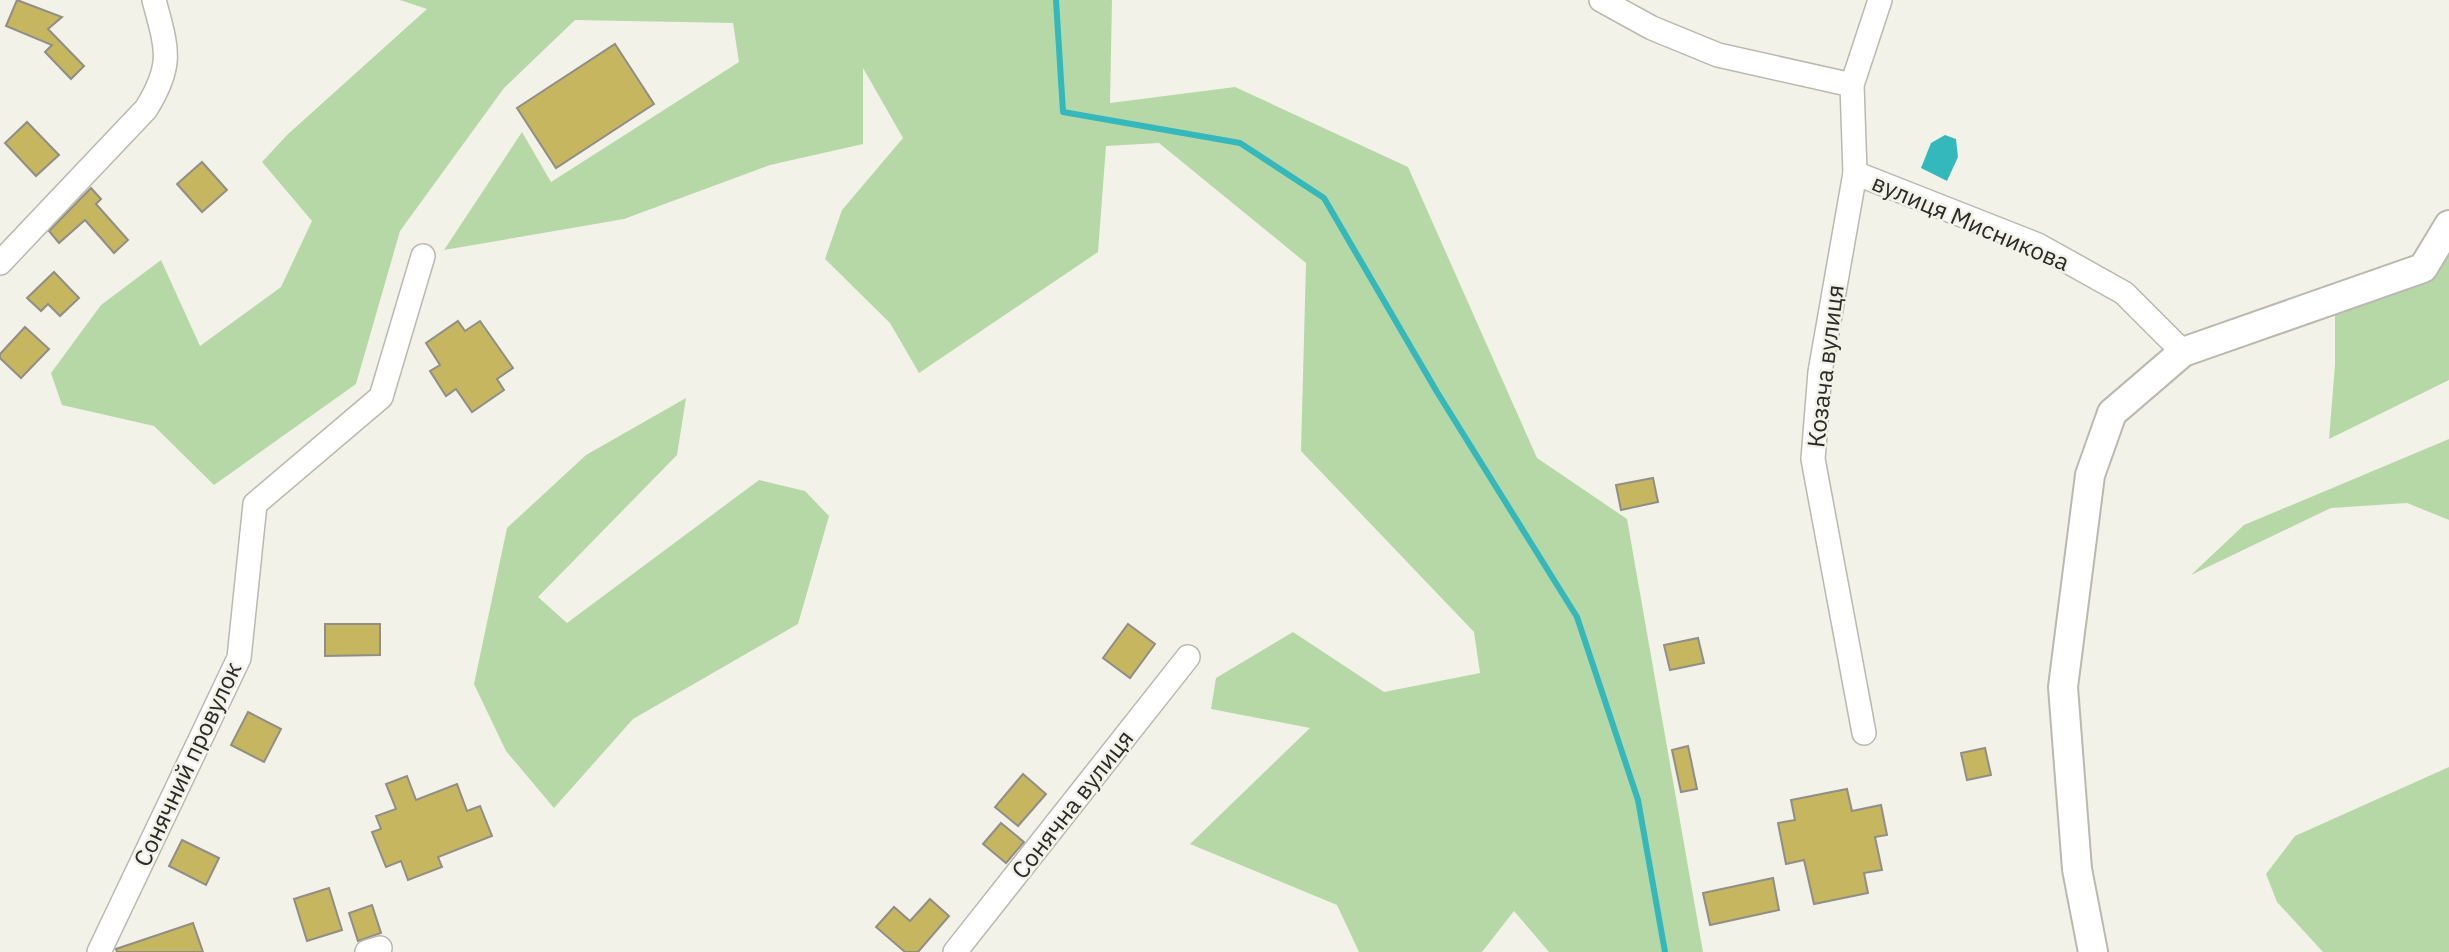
<svg xmlns="http://www.w3.org/2000/svg" width="2449" height="952" viewBox="0 0 2449 952" font-family="'IBM Plex Sans',sans-serif">
<rect width="100%" height="100%" fill="#f3f2e8"/>
<g fill="#b6d8a7">
<path d="M400,0H1112L1110,103L1235,87L1408,167L1537,458L1627,519L1703,952H1549L1514,911L1482,952H1359L1337,905L1190,844L1310,728L1211,709L1216,678L1293,632L1384,692L1480,673L1474,632L1301,451L1306,263L1159,143L1106,146L1098,252L919,373L890,323L825,259L842,210L903,138L863,68V144L770,165L624,219L444,250L522,132L551,182L739,62L733,23L575,20L504,88L400,231L356,384L214,485L154,426L62,405L51,373L101,305L161,260L200,346L281,287L312,221L262,162L287,135L427,9Z"/>
<path d="M2449,252V380L2329,439L2335,365V297L2423,268Z"/>
<path d="M686,398L677,455L538,597L567,623L759,480L805,491L829,516L798,624L633,719L554,808L506,751L474,684L507,528L586,455Z"/>
<path d="M2449,439V520L2407,503L2331,508L2191,575L2244,525Z"/>
<path d="M2449,767V952H2323L2277,902L2266,874L2295,836Z"/>
</g>
<path fill="#34b8bc" d="M1945,135L1956,139L1958,157L1947,181L1921,168L1931,143Z"/>
<g fill="none" stroke-linecap="round" stroke-linejoin="round">
<path stroke="#34b8bc" stroke-width="6" d="M1056,0L1063,112L1240,143L1324,198L1437,392L1577,617L1638,800L1665,952"/>
</g>
<g fill="#c5b65f" stroke="#908e86" stroke-width="2">
<path d="M17,0L62,17L48,29L84,66L71,79L45,52L52,45L6,26Z"/>
<path d="M615,44L654,104L556,168L517,108Z"/>
<path d="M27,122L59,155L36,176L5,143Z"/>
<path d="M202,162L227,190L202,212L177,184Z"/>
<path d="M91,188L101,199L96,204L128,240L114,253L85,220L59,243L49,231Z"/>
<path d="M54,272L79,298L60,316L48,304L41,311L27,298Z"/>
<path d="M458,321L465,331L480,321L513,368L497,379L504,390L472,412L456,389L446,396L430,371L440,365L426,343Z"/>
<path d="M25,327L49,349L21,378L0,358V354Z"/>
<path d="M1653,478L1658,502L1621,510L1616,485Z"/>
<path d="M325,624H380V655L325,656Z"/>
<path d="M1128,624L1155,644L1130,678L1103,658Z"/>
<path d="M1698,638L1704,663L1670,670L1664,645Z"/>
<path d="M248,712L281,729L264,762L231,745Z"/>
<path d="M1688,746L1697,789L1681,792L1672,750Z"/>
<path d="M1985,748L1991,775L1967,780L1961,753Z"/>
<path d="M1023,774L1046,794L1018,826L995,807Z"/>
<path d="M407,776L416,800L457,784L467,811L480,806L492,836L438,857L442,867L408,880L401,861L386,867L372,832L381,829L376,816L396,809L386,784Z"/>
<path d="M1847,789L1852,811L1881,805L1887,835L1875,837L1882,870L1864,873L1868,893L1814,904L1804,860L1786,864L1778,823L1795,820L1791,800Z"/>
<path d="M1001,823L1024,842L1006,863L983,844Z"/>
<path d="M182,840L219,858L206,885L169,866Z"/>
<path d="M1773,878L1779,910L1710,925L1703,893Z"/>
<path d="M329,888L342,930L307,941L294,899Z"/>
<path d="M930,899L949,916L918,952H905L876,927L894,907L910,921Z"/>
<path d="M372,905L381,933L358,941L349,913Z"/>
<path d="M193,923L203,952H117L116,949Z"/>
</g>
<g fill="none" stroke-linecap="round" stroke-linejoin="round">
<g stroke="#bab8af" stroke-width="26">
<g id="minor">
<path d="M1601,0L1652,28L1718,55L1852,85"/>
<path d="M1855,173L2038,245L2124,293L2183,352"/>
<path d="M0,263L146,109C174,64 167,49 154,0"/>
<path d="M1864,733L1813,459L1820,372L1855,173L1852,85L1880,0"/>
<path d="M99,952L239,658L255,504L381,397L423,256"/>
<path d="M367,952L380,948"/>
<path d="M955,952L1188,657"/>
</g>
</g>
<g stroke="#bab8af" stroke-width="32">
<path id="tertiary" d="M2093,952L2077,869L2063,687L2090,475L2112,413L2183,352L2423,268L2449,225"/>
</g>
<use href="#minor" stroke="#fff" stroke-width="23"/>
<use href="#tertiary" stroke="#fff" stroke-width="28"/>
</g>
<g text-anchor="middle" dominant-baseline="central" stroke-width="5" stroke-linejoin="round" paint-order="stroke">
<g font-size="24" fill="#2b2a27" stroke="#f3f2e8">
<text transform="translate(1971 222) rotate(23)">вулиця Мисникова</text>
<text transform="translate(1825 366) rotate(-83)">Козача вулиця</text>
<text transform="translate(187 764) rotate(-65)">Сонячний провулок</text>
<text transform="translate(1072 804) rotate(-52)">Сонячна вулиця</text>
</g>
</g>
</svg>
